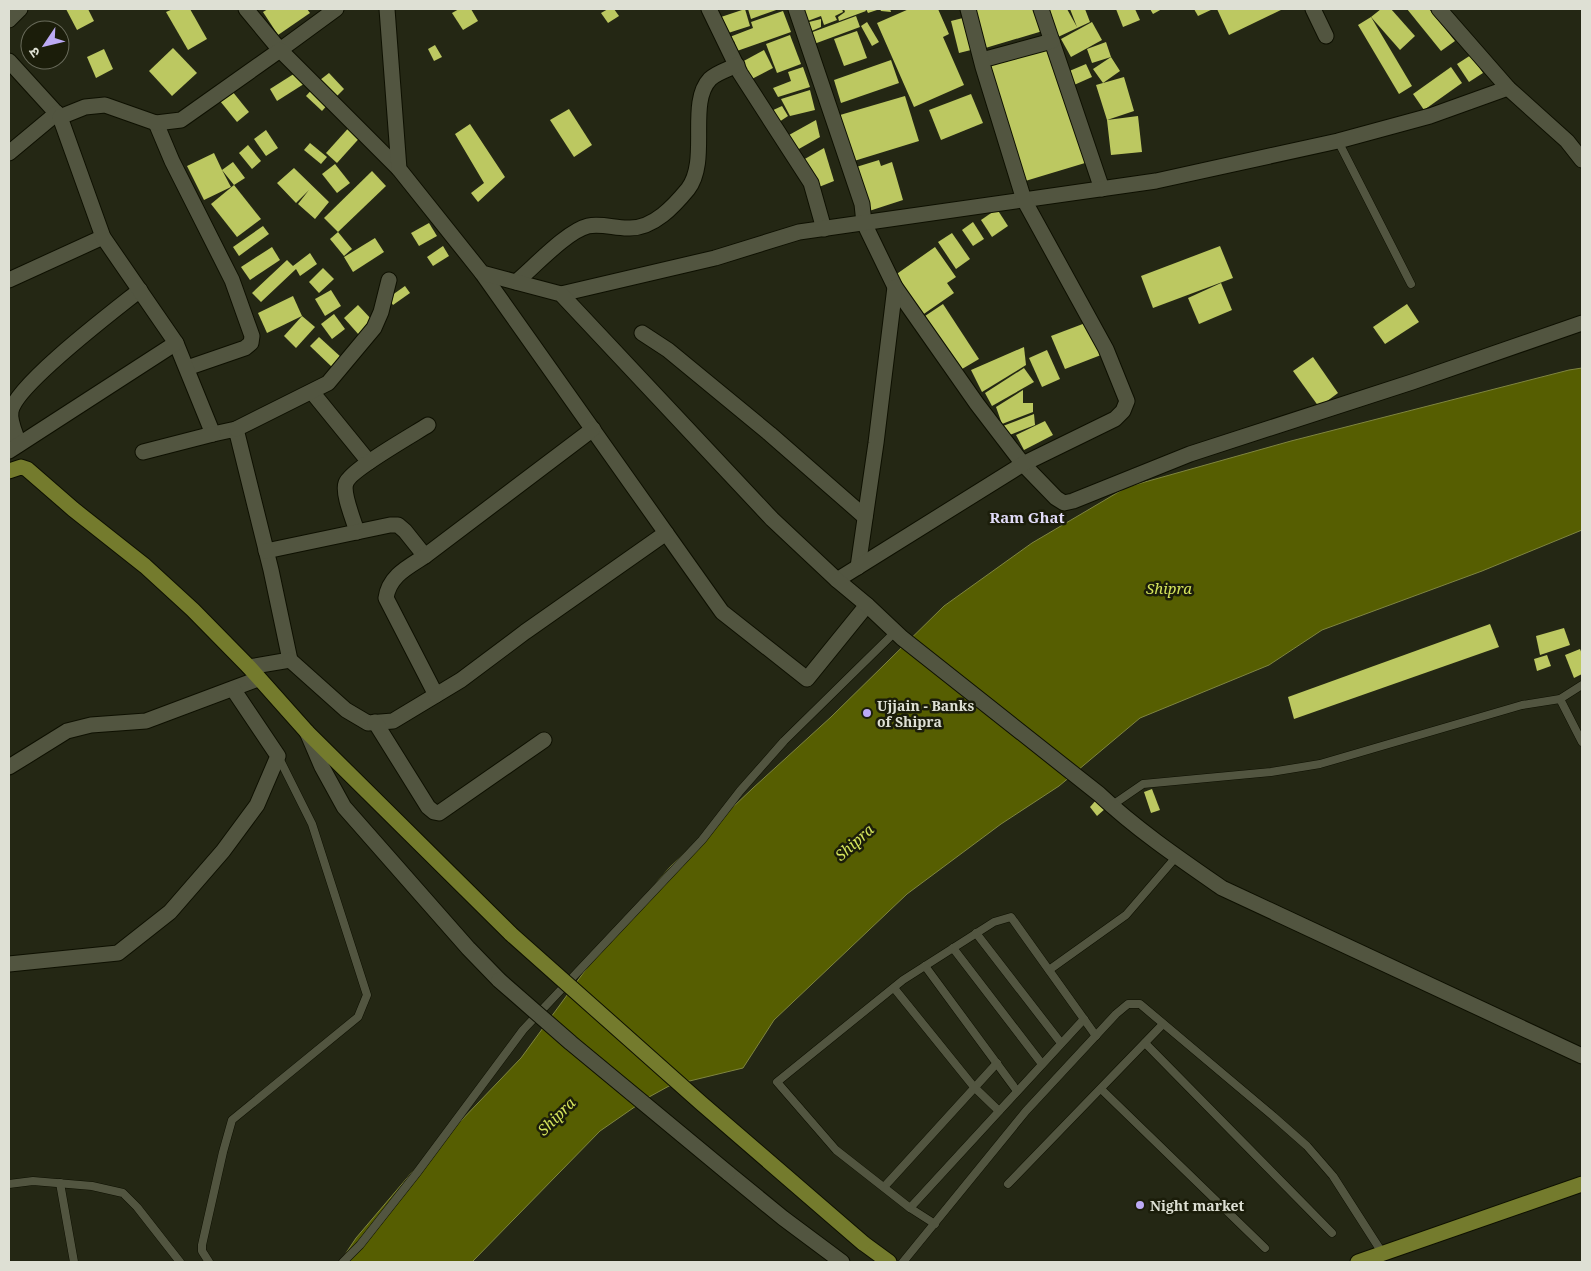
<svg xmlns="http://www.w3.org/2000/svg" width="1591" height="1271" viewBox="0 0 1591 1271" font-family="'Noto Serif','Noto Sans Devanagari',serif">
<rect width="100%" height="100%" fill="#242714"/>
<path fill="#565e01" stroke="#7f8540" d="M1582,368V530L1482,571L1322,630L1269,665L1140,718L1059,786L1001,824L907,894L774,1020L743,1068L669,1086L649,1097L600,1131L472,1262H340L356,1238L413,1171L521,1058L614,931L671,866L753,788L831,717L944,606L1032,543L1127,487L1291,441L1569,370Z"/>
<g fill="#bcc861">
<path d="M66,9H88L94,21L77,30Z"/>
<path d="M173,9H190L207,39L188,50L166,12Z"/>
<path d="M268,9H307L310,13L278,35L263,12Z"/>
<path d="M459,9H471L478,21L463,30L452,13Z"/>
<path d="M608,9H614L619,16L608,23L601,13Z"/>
<path d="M745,9L750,26L725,34L718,18Z"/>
<path d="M748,9H779L751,19Z"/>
<path d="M800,9H842L843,12L835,16L837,20L824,25L821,16L805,22Z"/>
<path d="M844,9H865L866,11L839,21L838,17L845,12Z"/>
<path d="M866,9H880L868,13Z"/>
<path d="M880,9H890L891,12L881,11Z"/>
<path d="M909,9H938L949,34L943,37L964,85L914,107L877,23Z"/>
<path d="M972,9H1038L1046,30L982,49Z"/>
<path d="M1043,9H1067L1077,27L1070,9H1085L1090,22L1058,37Z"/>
<path d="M1116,9H1135L1140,20L1123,27Z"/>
<path d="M1150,9H1162L1153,14Z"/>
<path d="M1194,9H1213L1198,16Z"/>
<path d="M1217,9H1283L1229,35Z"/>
<path d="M1381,9H1391L1415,36L1400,50L1371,17Z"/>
<path d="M1407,9H1429L1455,41L1441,51Z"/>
<path d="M783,11L791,32L737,51L734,41L729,43L727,38L753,28L751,22Z"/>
<path d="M856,16L860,27L814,44L810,33Z"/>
<path d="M1371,17L1412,86L1399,94L1358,25Z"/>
<path d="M963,18L971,50L959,53L951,21Z"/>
<path d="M821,19V27L807,33L805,23Z"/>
<path d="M867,22L879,42L872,46L861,26Z"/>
<path d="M1092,22L1102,40L1071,57L1061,39Z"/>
<path d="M857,31L867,58L844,66L834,39Z"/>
<path d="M790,35L801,64L777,73L766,44Z"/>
<path d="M1106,42L1111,57L1120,71L1103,83L1093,69L1111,57L1092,63L1087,49Z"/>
<path d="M435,45L442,57L434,61L428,49Z"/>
<path d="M1050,46L1085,163L1022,182L987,65Z"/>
<path d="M173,48L197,73L172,96L149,71Z"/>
<path d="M104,49L113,69L96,78L87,57Z"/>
<path d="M764,50L773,68L748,81L740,63Z"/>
<path d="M1471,55L1483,73L1469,82L1457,64Z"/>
<path d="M891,60L899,83L841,103L834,80Z"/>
<path d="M1086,64L1092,77L1074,85L1067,72Z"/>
<path d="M803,67L810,87L778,97L773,88L791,81L788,72Z"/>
<path d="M1451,67L1462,83L1424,110L1413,94Z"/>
<path d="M300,70L307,82L277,101L270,89Z"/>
<path d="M329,73L344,89L336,97L320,80Z"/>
<path d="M1124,77L1134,111L1107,120L1138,116L1142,152L1111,155L1107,120L1096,85Z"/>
<path d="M315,86L331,101L322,111L306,96Z"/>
<path d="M810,90L815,110L790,116L781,99Z"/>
<path d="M232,91L249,112L237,122L220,101Z"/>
<path d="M971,94L983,123L941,140L929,110Z"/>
<path d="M905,96L919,141L854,161L840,115Z"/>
<path d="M782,106L788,116L776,124L769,112Z"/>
<path d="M569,109L592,145L574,157L550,120Z"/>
<path d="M816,120L820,137L797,150L789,135Z"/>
<path d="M353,123L364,133L337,163L326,153Z"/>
<path d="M470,124L505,177L478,202L471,193L484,183L455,134Z"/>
<path d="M266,130L278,148L266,156L254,139Z"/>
<path d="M310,143L327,157L321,164L304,150Z"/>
<path d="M248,145L261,161L252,169L239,153Z"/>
<path d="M824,148L834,181L819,187L803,160Z"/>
<path d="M214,153L222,170L233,162L245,178L234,185L222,170L231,187L204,200L187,166Z"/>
<path d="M879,160L881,166L892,162L903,200L866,212L853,168Z"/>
<path d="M335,164L350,183L337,193L322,174Z"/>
<path d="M294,168L329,202L315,219L298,204L309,190L296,203L277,183Z"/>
<path d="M372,171L386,186L338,232L324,218Z"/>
<path d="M234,185L261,219L237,237L211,204Z"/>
<path d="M997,209L1008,226L992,237L981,220Z"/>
<path d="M973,222L984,239L973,246L962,230Z"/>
<path d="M429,223L437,236L419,246L411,233Z"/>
<path d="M263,226L269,234L239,256L233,247Z"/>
<path d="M338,232L352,249L344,256L330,239Z"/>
<path d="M952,233L970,259L956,269L938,242Z"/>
<path d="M375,238L384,252L353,272L344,257Z"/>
<path d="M443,246L449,256L433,266L427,257Z"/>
<path d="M1220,246L1233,278L1153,308L1141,276Z"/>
<path d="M272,247L280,260L250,280L241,267Z"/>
<path d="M935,247L956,277L947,283L954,293L918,318L891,278Z"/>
<path d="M310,253L317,264L300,276L296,269L261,302L252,293L287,260L293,266Z"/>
<path d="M323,268L334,279L319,293L309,282Z"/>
<path d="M1221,283L1232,310L1199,324L1188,298Z"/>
<path d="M405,286L410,293L393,305L388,298Z"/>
<path d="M331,290L341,306L325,316L315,299Z"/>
<path d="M293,296L302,316L267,333L258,313Z"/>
<path d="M943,304L979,359L957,372L922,318Z"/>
<path d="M1407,304L1419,322L1385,344L1373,327Z"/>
<path d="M358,305L373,321L359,335L344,318Z"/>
<path d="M334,314L345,329L332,339L321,324Z"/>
<path d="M302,316L315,327L296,348L284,336Z"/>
<path d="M1088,322L1101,355L1065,369L1051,336Z"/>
<path d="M319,337L342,358L333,368L310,346Z"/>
<path d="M1024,347L1026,365L982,392L971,370Z"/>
<path d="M1047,350L1060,379L1042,387L1029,358Z"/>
<path d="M1313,357L1338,393L1319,407L1293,371Z"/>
<path d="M1024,368L1034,382L992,406L985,393Z"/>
<path d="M1023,390V403H1033V412L1002,424L996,407Z"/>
<path d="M1034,414L1035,425L1007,436L1003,426Z"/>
<path d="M1045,421L1053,435L1024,450L1016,435Z"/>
<path d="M1490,624L1499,647L1294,719L1288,697Z"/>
<path d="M1564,628L1570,645L1540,655L1536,636Z"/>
<path d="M1580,649L1582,654V674L1574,678L1565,655Z"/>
<path d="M1547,655L1551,666L1537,671L1534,659Z"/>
<path d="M1152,789L1160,810L1151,813L1144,792Z"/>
<path d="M1097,799L1106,808L1097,816L1090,807Z"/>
</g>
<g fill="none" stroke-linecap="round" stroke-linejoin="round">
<g stroke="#0e1001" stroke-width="9">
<g id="service">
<path d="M1338,141L1411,284"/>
<path d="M1560,699L1582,742"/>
<path d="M1111,806L1143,784L1271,772L1320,764L1522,705L1560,699L1582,685"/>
<path d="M976,933L1061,1043"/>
<path d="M953,948L1042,1064"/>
<path d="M925,966L1017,1091"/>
<path d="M1049,970L1126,915L1176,857"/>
<path d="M894,988L974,1087L999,1111"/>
<path d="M1145,1043L1332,1233"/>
<path d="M1101,1089L1265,1248"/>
<path d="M60,1183L74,1262"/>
<path d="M9,1184L33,1181L92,1186L123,1193L137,1207L180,1262"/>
<path d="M1008,1184L1163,1024"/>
<path d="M884,1187L997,1063"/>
<path d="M910,1208L1084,1019"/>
<path d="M935,1224L910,1208L836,1150L777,1082L903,980L994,922L1011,917L1096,1036"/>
<path d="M209,1262L202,1251V1245L223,1152L232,1120L358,1017L367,995L312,824L279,758"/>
<path d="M343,1262L360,1245L416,1174L523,1030L702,840L740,791L784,741L895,632"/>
<path d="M903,1262L1026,1111L1116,1014L1128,1004H1140L1273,1116L1307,1146L1333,1176L1383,1254"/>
</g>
</g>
<g stroke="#0e1001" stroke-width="17">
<g id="minor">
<path d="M246,9L280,50L336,9"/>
<path d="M709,9L740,73L811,183L824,229"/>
<path d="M796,9L862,204L864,223L895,287L977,404L1023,464L1056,498L1064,503L1073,501L1190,454L1412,382L1582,323"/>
<path d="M1041,9L1102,189"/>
<path d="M1313,9L1326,36"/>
<path d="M9,20L20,9"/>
<path d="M982,60L1052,41"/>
<path d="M9,61L60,117"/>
<path d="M156,123L172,161L232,280L252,336L251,343L245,348L187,368"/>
<path d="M9,153L57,113"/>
<path d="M9,280L103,237"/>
<path d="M516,282C534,267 567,231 588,226C602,223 617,229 630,228C654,228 674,206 688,189C710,160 687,103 710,79C716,73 729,69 737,65"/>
<path d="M561,294L715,258L799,232L1156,181L1338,141L1430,116L1508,88"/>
<path d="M642,333L668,350L770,434L865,517"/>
<path d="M176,343L213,434L236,429L271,570L290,660L249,667"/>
<path d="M312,392L369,462"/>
<path d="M236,429L328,383L374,328L381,312L389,280"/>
<path d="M19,444C16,434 9,422 11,411C17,384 115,310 140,290"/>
<path d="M9,451L176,343L103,237L60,117L85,107L105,105L156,123L181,120L280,50L399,169"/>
<path d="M143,452L213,434"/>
<path d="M357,532C354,521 342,493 346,483C350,470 414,434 428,425"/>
<path d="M666,533L722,612L807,679L867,605"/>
<path d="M266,551L390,525H398L405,531L425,556"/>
<path d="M858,567L876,443L895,287"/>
<path d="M837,580L1023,464L1115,419L1123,411L1127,401L1106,349L1024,200L983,67L968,9"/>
<path d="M290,660L346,710L368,723L393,721L461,680L525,632L666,533L482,273"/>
<path d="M436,695L386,598C389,576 408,567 425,556L593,429"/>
<path d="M375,722L428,807L434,812L439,813L544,740"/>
<path d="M307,732L322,767L344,807L468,948L499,980"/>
<path d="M9,767L67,731L91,725L146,721L258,679"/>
<path d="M9,964L118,953L170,912L223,851L257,805L278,756L233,689"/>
<path d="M728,1173L783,1218L842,1262"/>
</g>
</g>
<g stroke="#0e1001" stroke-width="17">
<path id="tertiary" d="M1439,9L1508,88L1567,141L1582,160"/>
</g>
<g stroke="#0e1001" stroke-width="17">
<path id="secondary" d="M387,9L399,169L482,273L561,294L772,519L837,580L867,605L902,638L1099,794C1136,829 1180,859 1222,888L1582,1056"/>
</g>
<g stroke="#0e1001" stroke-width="17">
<g id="primary">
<path d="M9,471L21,467L27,469L73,509L145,566L193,610L249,667L307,732L511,934"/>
<path d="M863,1243L889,1262"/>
<path d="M1358,1262L1582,1184"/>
</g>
</g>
<use href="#service" stroke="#525540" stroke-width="8"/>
<use href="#minor" stroke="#525540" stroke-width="15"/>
<use href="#tertiary" stroke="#525540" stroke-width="15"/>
<use href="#secondary" stroke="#525540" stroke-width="15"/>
<use href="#primary" stroke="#747b2d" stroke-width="15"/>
<g stroke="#0e1001" stroke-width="17" stroke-linecap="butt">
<path id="minor-bridge" d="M499,980L571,1043L728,1173"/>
</g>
<g stroke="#0e1001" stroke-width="17" stroke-linecap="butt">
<path id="primary-bridge" d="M511,934L701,1103L863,1243"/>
</g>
<use href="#minor-bridge" stroke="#525540" stroke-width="15"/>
<use href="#primary-bridge" stroke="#747b2d" stroke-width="15"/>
</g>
<g fill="#bcaaf5" stroke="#1b1d0a" stroke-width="2">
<circle cx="867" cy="713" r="5"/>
<circle cx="1140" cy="1205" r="5"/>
</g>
<g text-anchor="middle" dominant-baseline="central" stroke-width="5" stroke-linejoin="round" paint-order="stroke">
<g font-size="14" font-weight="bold" fill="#dee0d4" stroke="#1b1d0a" text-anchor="start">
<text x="877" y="705">Ujjain - Banks<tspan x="877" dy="16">of Shipra</tspan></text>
<text x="1150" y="1205">Night market</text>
</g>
<g font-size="15" font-weight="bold" fill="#e1dbf8" stroke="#1b1d0a">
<text x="1027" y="517">Ram Ghat</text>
</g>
<g font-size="15" font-style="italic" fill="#d5e45c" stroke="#1b1d0a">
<text x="1169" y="588">Shipra</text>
<text transform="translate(854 842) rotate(-42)">Shipra</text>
<text transform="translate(556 1116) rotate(-45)">Shipra</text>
</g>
</g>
<rect width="1591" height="1271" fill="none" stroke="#dee0d4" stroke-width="20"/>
<g transform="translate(45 45) rotate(235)"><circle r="24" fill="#1b1d0a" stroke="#696b5b"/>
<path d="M0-4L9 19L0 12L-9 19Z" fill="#bcaaf5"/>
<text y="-8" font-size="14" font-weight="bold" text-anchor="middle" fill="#dee0d4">उ</text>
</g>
</svg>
